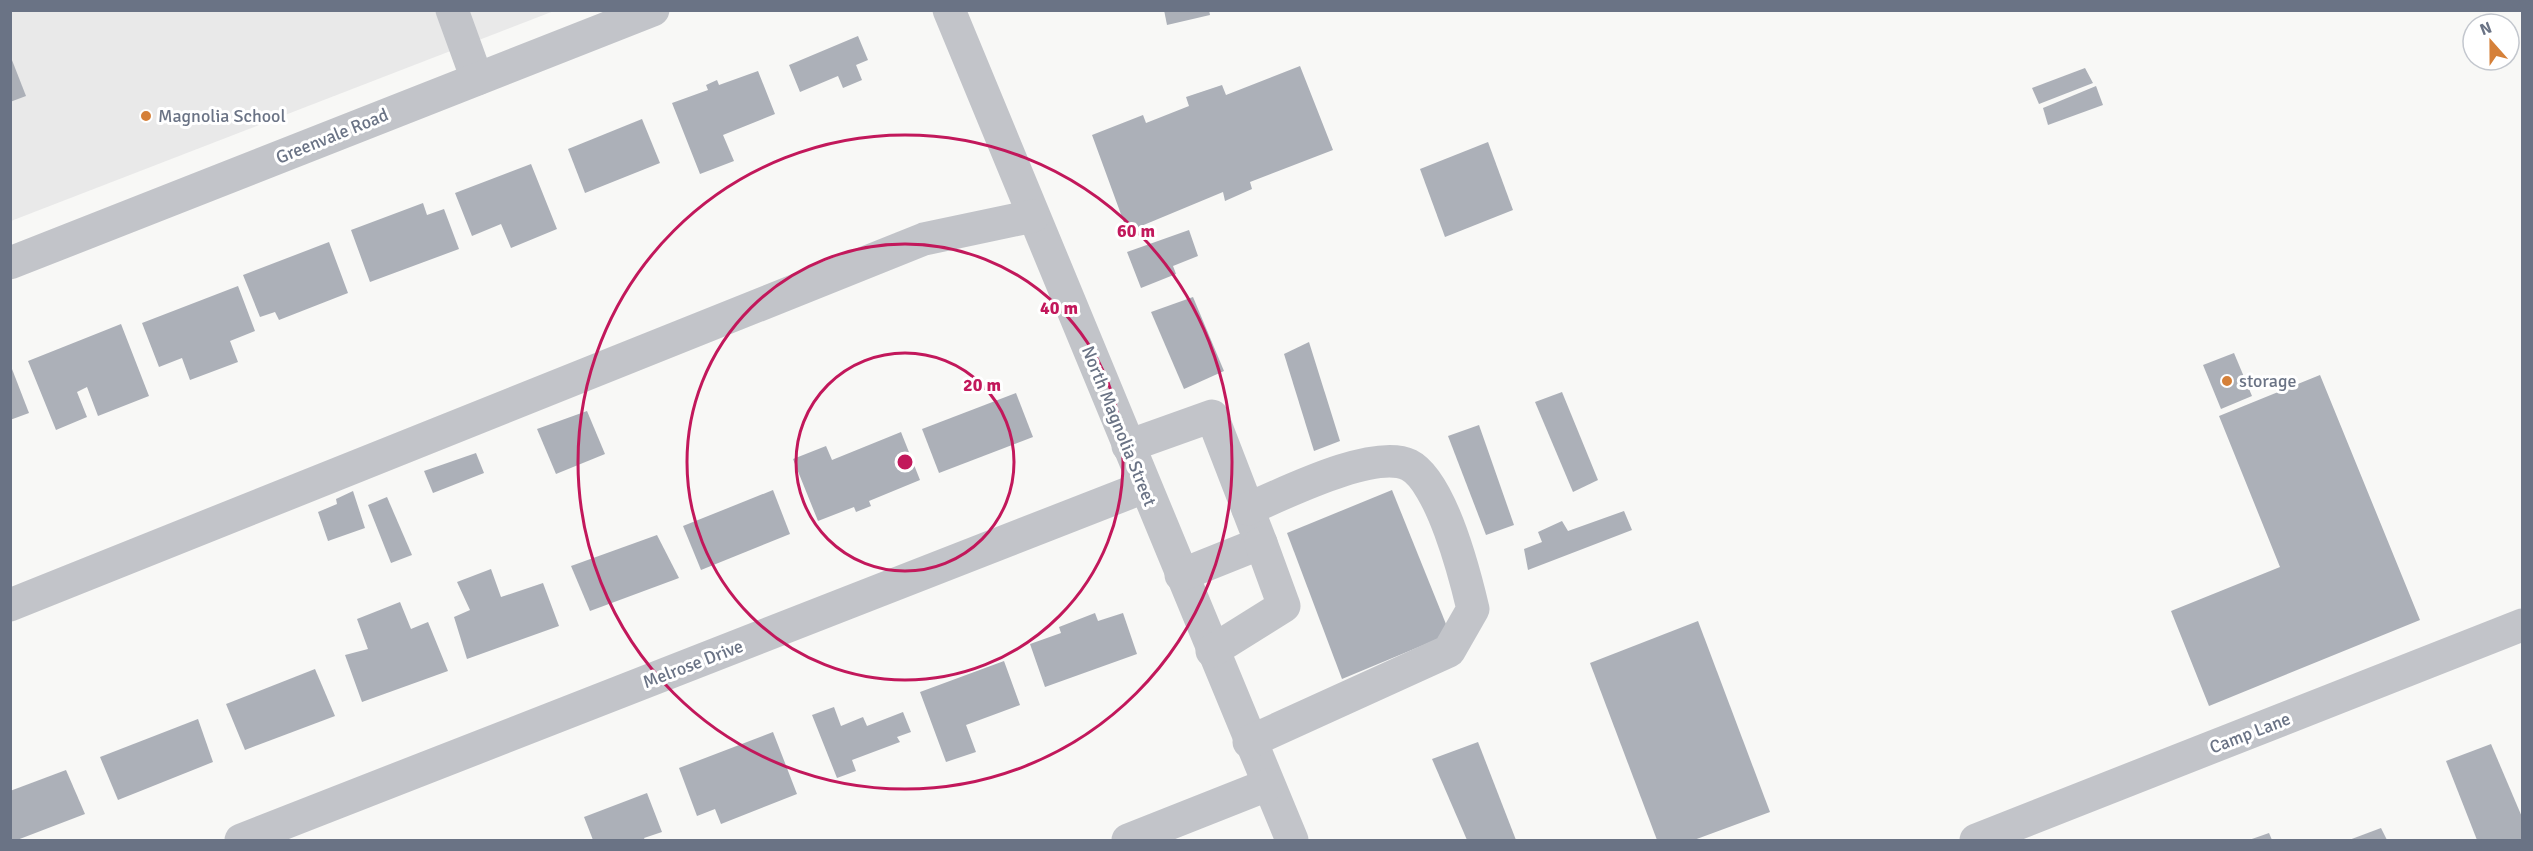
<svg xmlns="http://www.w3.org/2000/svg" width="2533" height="851" viewBox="0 0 2533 851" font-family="Signika,sans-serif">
<rect width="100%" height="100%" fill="#f8f8f6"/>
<path fill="#e9e9e9" d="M11,11H554L11,221Z"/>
<g fill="#acb0b8">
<path d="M1164,10H1209L1210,15L1167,25Z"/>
<path d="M858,36L868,60L856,65L862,80L843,88L838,76L800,92L789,65Z"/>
<path d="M10,55L26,96L10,102Z"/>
<path d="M1300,66L1333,150L1250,182L1252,189L1225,201L1223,192L1134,229L1137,236L1130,239L1092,135L1143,115L1146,123L1189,106L1186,97L1222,85L1226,95Z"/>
<path d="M2085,68L2093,83L2039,104L2032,88Z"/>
<path d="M758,71L775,114L723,135L734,161L700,174L672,103L708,90L706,85L717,80L719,85Z"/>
<path d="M2096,86L2103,105L2048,125L2043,108Z"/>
<path d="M642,119L660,163L585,193L568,149Z"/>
<path d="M1488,142L1513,210L1445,237L1420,169Z"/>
<path d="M531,164L557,229L511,248L501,224L472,236L455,193Z"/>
<path d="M423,203L427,215L444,209L459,249L370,282L351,230Z"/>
<path d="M1189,230L1198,256L1173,266L1176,274L1141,288L1127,252Z"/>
<path d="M329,242L348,293L279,320L275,312L260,317L243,275Z"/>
<path d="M238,286L255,331L230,341L238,362L190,380L182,358L159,367L142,323Z"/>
<path d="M1193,297L1224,371L1184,389L1151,312Z"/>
<path d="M121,324L149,396L98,416L87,387L77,392L87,417L56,430L28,361Z"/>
<path d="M1309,342L1340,441L1314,451L1284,354Z"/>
<path d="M2234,353L2252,396L2221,409L2203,365Z"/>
<path d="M12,369L29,413L10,420V370Z"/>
<path d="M2320,375L2420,620L2209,706L2171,611L2280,567L2219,416Z"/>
<path d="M1562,392L1598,480L1573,492L1535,402Z"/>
<path d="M1016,393L1033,437L939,473L922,429Z"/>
<path d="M587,411L605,454L556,474L537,429Z"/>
<path d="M1479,425L1514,525L1486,535L1448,436Z"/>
<path d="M901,432L920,480L869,501L871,506L856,512L854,507L818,521L793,459L826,446L832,460Z"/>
<path d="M476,453L484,473L433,493L424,471Z"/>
<path d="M773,490L790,534L701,570L683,526Z"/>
<path d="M1392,490L1450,634L1342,679L1287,533Z"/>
<path d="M353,491L365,528L328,541L318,512L337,504L336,499Z"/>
<path d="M387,497L412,555L391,563L368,505Z"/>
<path d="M1624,511L1632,530L1528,570L1524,549L1542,542L1538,532L1562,521L1568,531Z"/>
<path d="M657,535L679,578L590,611L571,566Z"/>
<path d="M491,569L501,597L543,583L559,626L467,659L454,617L470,610L457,582Z"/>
<path d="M400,602L411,629L428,622L448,671L362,702L345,655L368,649L357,619Z"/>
<path d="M1095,613L1098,621L1123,613L1137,654L1045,687L1030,644L1061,633L1059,627Z"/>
<path d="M1698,621L1770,812L1694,840H1657L1590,663Z"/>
<path d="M1004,661L1020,705L966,725L976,752L946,762L920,692Z"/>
<path d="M315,669L335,716L245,750L226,704Z"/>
<path d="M834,707L841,726L863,717L867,726L903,712L911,732L897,737L900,742L852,760L856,771L837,778L812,715Z"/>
<path d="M198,719L213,762L118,800L100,757Z"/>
<path d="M773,732L797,794L721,824L715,809L697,816L679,768Z"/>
<path d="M1478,742L1516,840H1467L1432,759Z"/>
<path d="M2491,744L2522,817V839L2518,840H2477L2446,761Z"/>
<path d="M66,770L85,814L17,840H10V791Z"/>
<path d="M647,793L662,832L644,838L645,840H593L584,817Z"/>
<path d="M2381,828L2387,840H2349Z"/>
<path d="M2269,833L2272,840H2249Z"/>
</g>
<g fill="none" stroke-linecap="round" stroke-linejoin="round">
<g stroke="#c2c4c9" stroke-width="33">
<path d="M452,10L477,79"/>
<path d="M949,10L1292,840"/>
<path d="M10,263L653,10"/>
<path d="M1128,446L1212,416L1261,543L1181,575"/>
<path d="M1248,509C1283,494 1374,448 1409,465C1441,481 1465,575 1473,609L1449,651L1249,742"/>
<path d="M10,605L924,239L1033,216"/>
<path d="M1212,651L1284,606L1261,543"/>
<path d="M241,840L1144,487"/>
<path d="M1128,840L1267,785"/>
<path d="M1976,840L2522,625"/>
</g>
</g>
<g fill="none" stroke="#c2185b" stroke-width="3">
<circle cx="905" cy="462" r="109"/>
<circle cx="905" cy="462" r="218"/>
<circle cx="905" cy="462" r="327"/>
</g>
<g fill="#d58039" stroke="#fff" stroke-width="2">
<circle cx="146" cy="116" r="6"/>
<circle cx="2227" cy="381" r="6"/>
</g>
<g text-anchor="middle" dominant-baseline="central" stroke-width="6" stroke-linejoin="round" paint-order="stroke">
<g font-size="18" fill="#6a7385" stroke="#fff" text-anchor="start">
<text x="158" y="116">Magnolia School</text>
<text x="2239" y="381">storage</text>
</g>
<g font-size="18" fill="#6a7385" stroke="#fff">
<text transform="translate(332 136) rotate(-22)">Greenvale Road</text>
<text transform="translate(1119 426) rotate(68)">North Magnolia Street</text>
<text transform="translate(693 664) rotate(-21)">Melrose Drive</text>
<text transform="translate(2250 733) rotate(-21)">Camp Lane</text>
</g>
</g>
<circle cx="905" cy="462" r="9" fill="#c2185b" stroke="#fff" stroke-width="3"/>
<g font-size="18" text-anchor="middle" font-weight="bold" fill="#c2185b" stroke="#fff" stroke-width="6" stroke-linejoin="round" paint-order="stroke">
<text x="1136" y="237">60 m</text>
<text x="1059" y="314">40 m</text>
<text x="982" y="391">20 m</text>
</g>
<rect width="2533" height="851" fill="none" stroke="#6a7385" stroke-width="24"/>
<g transform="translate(2491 42) rotate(339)"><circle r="28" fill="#ffffff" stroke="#c3c7ce" stroke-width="1.5"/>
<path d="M0-4.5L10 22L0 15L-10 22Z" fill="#d58039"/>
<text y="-9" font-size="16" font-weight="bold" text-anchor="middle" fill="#6a7385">N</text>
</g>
</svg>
